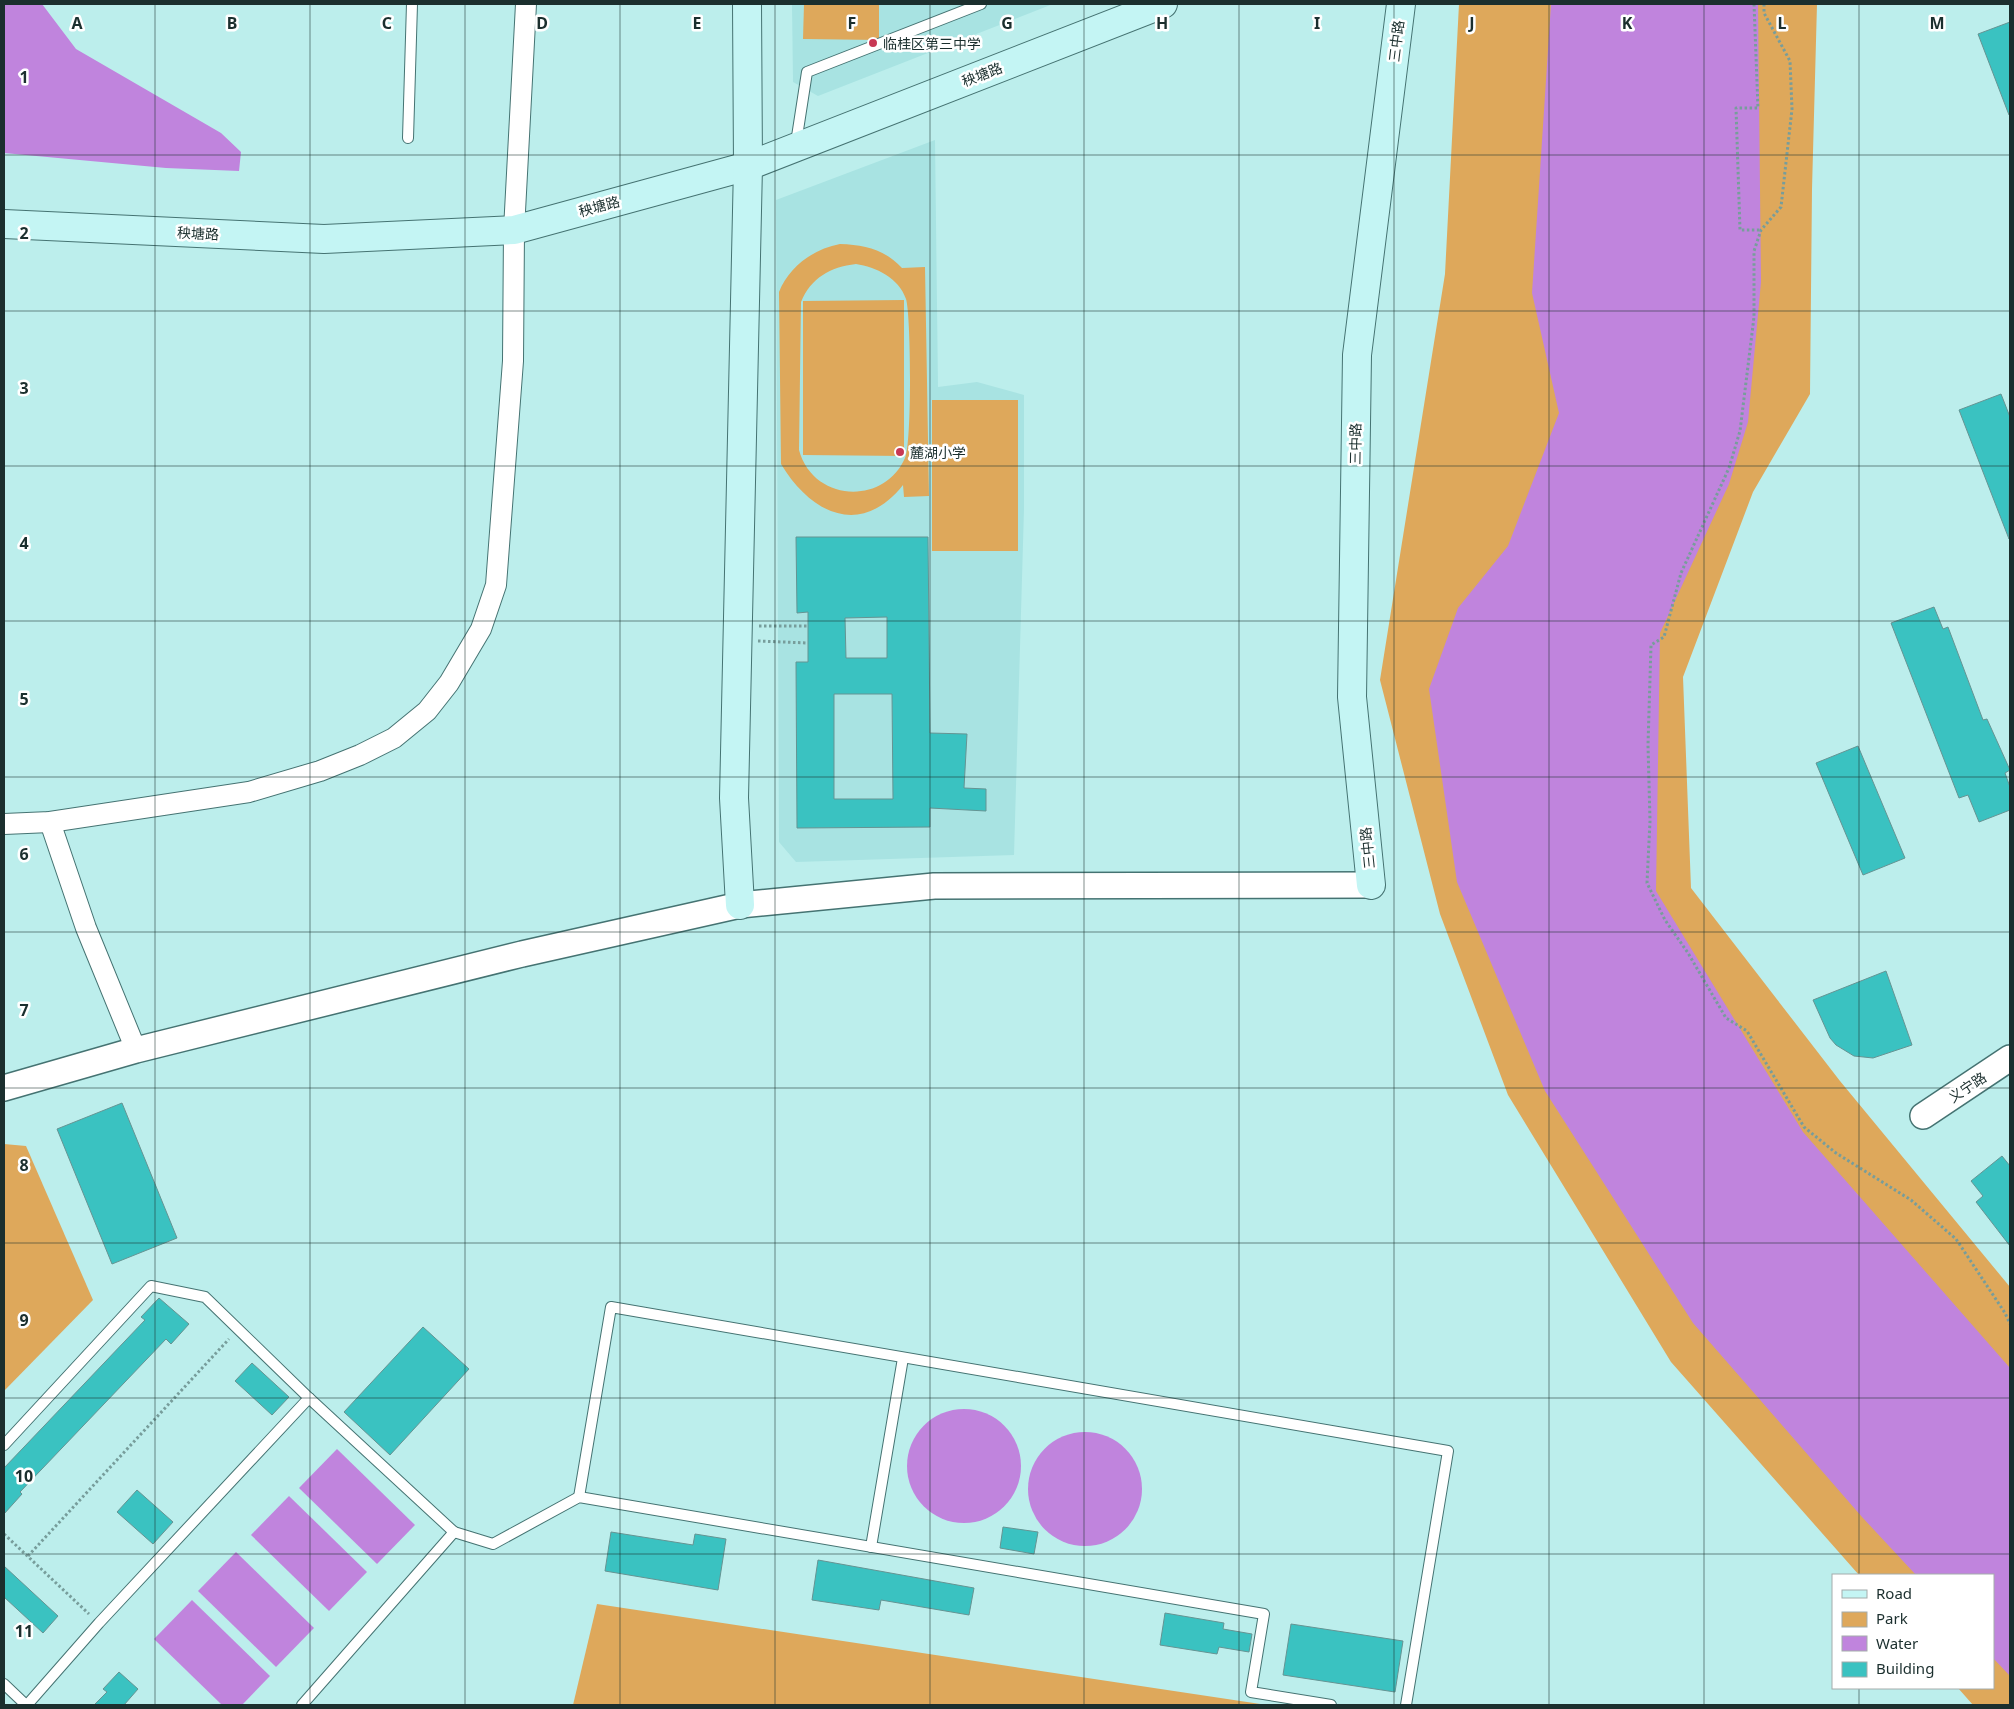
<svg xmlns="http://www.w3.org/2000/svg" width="2014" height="1709" viewBox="0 0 2014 1709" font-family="'Noto Sans','Noto Sans SC',sans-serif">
<rect width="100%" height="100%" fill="#bceeec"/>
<g fill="#a8e3e2">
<path d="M792,4H1053L818,96L793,82Z"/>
<path d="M935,140L938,387L977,382L1024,395V509L1014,855L796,862L779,842L776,200Z"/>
</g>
<g fill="#dea85b" fill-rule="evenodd">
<path d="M804,4H879V40L803,39Z"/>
<path d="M1459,4H1817L1812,189L1810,394L1753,492L1683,677L1691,888L1840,1081L2010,1287V1705H1973L1958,1688H1993V1575H1859L1671,1362L1508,1095L1440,914L1380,680L1445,274Z"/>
<path d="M840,244C865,245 884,249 902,268L925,267L929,496L904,497L903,485C861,538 811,514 781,464L779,292C789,267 813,249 840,244ZM856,264C876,267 899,278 906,299C911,315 912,443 905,458C884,506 813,502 799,450L801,302C811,278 830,267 856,264Z"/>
<path d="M904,300V456L803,455V301Z"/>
<rect x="932" y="400" width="86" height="151"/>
<path d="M4,1144L26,1146L93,1300L4,1391Z"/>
<path d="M597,1604L1267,1705H573Z"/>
</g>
<g fill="#c084dd">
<path d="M4,4H42L76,49L221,133L241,152L239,171L166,168L4,153Z"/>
<path d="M1551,4H1758L1761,282L1748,422L1729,484L1660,633L1656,891L1803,1132L2010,1368V1676L1993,1658V1575H1916L1862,1517L1693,1323L1545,1091L1457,882L1429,689L1458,608L1508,546L1559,413L1532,293Z"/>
<circle cx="964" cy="1466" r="57"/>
<circle cx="1085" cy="1489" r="57"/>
<path d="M337,1449L415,1525L377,1564L299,1488Z"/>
<path d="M289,1496L367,1572L329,1611L251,1535Z"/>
<path d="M236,1552L314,1628L276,1667L198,1591Z"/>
<path d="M192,1600L270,1676L242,1705H222L154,1639Z"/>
</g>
<g fill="#3ac2c1" stroke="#659493" fill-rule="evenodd">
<path d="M2010,22V115H2009L1978,34Z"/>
<path d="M2001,394L2010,417L2009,539L1959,410Z"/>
<path d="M796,537H928L930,733L967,734L964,788L986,789V811L930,808V827L797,828L796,662H808V612L797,613ZM887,617V658H846L845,618ZM834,694H892L893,799H834Z"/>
<path d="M1934,607L1943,629L1948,627L1983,720L1987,719L2010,770L2005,773L2010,787V810L1979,822L1968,795L1959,798L1891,623Z"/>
<path d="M1858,746L1905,858L1863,875L1816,763Z"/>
<path d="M1886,971L1912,1045L1873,1058L1854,1056L1836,1045L1830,1038L1813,1000Z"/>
<path d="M122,1103L177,1238L112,1264L57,1129Z"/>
<path d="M2002,1156L2010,1166V1246L1976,1202L1983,1196L1971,1181Z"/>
<path d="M159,1298L189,1324L171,1344L166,1339L20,1492L22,1494L4,1514V1468L145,1320L141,1317Z"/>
<path d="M423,1327L469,1369L390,1455L344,1412Z"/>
<path d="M252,1363L289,1397L272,1415L235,1381Z"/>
<path d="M137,1490L173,1522L153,1544L117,1512Z"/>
<path d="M1003,1527L1038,1532L1034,1554L1000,1548Z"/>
<path d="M611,1532L693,1545L695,1534L726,1539L718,1590L605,1571Z"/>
<path d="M818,1560L974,1588L969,1615L881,1600L879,1610L812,1600Z"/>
<path d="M4,1566L58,1616L43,1633L4,1597Z"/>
<path d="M1165,1613L1224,1623L1223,1629L1252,1634L1249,1652L1219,1647L1217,1654L1160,1645Z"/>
<path d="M1291,1624L1403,1641L1395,1692L1283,1675Z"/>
<path d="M119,1672L138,1689L124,1705H94L107,1692L103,1689Z"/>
</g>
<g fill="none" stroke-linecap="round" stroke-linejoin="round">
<g stroke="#457372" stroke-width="12">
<g id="service">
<path d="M408,138L412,4"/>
<path d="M796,143L807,72L981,4"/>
<path d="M4,1445L151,1286L205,1297L309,1398L454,1532L302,1705"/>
<path d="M579,1497L611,1307L1448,1451L1406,1705"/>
<path d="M454,1532L493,1544L579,1497L1264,1614L1251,1692L1331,1705"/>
<path d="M871,1547L903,1358"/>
<path d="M4,1684L26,1705"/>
<path d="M27,1705L99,1623L309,1398"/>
</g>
</g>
<g stroke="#457372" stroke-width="22">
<g id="minor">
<path d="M50,822L86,928L136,1050"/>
<path d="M4,824L50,822L249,792L320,771L360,755L394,738L427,711L449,683L481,629L496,585L513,361L514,230L526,4"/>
</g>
</g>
<g stroke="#457372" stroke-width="28">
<g id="tertiary">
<path d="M4,1088L136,1050L522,954L740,905L934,886L1371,885"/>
<path d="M1923,1116L2010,1058"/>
</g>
</g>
<g stroke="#457372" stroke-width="30">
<g id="secondary">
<path d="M4,224L324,239L514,230L748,166L1163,4"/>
<path d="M1371,885L1352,697L1357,355L1401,4"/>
<path d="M740,905L734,798L748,166L747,4"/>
</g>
</g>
<g stroke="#779d9b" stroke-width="3" stroke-dasharray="2.5 2.5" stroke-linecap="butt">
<path d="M1754,4L1758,108H1736L1740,230H1761"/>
<path d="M1764,4V13L1790,61L1792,109L1781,207L1761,230L1754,251V317L1740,431L1729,468L1681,573L1664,637L1651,645L1648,745L1650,821L1647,883L1665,920L1688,953L1726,1018L1747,1031L1804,1127L1836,1153L1911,1200L1956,1239L2005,1313L2010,1324"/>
<path d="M759,626H808"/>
<path d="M758,641L808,643"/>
<path d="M4,1534L89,1614"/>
<path d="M28,1556L229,1339"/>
</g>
<use href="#service" stroke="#fff" stroke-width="10"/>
<use href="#minor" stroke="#fff" stroke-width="20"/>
<use href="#tertiary" stroke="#fff" stroke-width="25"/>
<use href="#secondary" stroke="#c4f5f4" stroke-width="28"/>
</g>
<path fill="none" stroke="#1b2f2e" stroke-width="1" stroke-opacity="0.55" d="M155,4V1705M310,4V1705M465,4V1705M620,4V1705M775,4V1705M930,4V1705M1084,4V1705M1239,4V1705M1394,4V1705M1549,4V1705M1704,4V1705M1859,4V1575M4,155H2010M4,311H2010M4,466H2010M4,621H2010M4,777H2010M4,932H2010M4,1088H2010M4,1243H2010M4,1398H2010M4,1554H2010M1859,1688V1705"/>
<g fill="#c83854" stroke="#fff" stroke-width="2">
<circle cx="873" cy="43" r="5"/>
<circle cx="900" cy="452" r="5"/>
</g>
<g text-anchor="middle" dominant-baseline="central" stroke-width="5" stroke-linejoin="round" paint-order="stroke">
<g font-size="14" fill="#1b2f2e" stroke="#fff">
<text transform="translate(1396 41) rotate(-83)">三中路</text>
<text transform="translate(982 74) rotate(-21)">秧塘路</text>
<text transform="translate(599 206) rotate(-15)">秧塘路</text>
<text transform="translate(198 233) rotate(3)">秧塘路</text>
<text transform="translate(1355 444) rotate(-89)">三中路</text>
<text transform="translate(1367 848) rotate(-96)">三中路</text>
<text transform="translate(1967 1087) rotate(-34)">义宁路</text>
</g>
<g font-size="14" fill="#1b2f2e" stroke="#fff" text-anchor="start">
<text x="883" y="43">临桂区第三中学</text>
<text x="910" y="452">麓湖小学</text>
</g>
</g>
<g font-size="16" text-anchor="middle" font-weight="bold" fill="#1b2f2e" stroke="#fff" stroke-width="5" stroke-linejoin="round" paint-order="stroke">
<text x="77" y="29">A</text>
<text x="232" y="29">B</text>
<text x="387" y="29">C</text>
<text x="542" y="29">D</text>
<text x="697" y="29">E</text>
<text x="852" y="29">F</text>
<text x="1007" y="29">G</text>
<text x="1162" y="29">H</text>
<text x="1317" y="29">I</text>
<text x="1472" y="29">J</text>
<text x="1627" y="29">K</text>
<text x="1782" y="29">L</text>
<text x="1937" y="29">M</text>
<text x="24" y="83">1</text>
<text x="24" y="239">2</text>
<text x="24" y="394">3</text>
<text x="24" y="549">4</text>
<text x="24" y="705">5</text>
<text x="24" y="860">6</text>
<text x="24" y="1016">7</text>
<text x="24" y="1171">8</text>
<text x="24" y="1326">9</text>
<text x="24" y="1482">10</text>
<text x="24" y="1637">11</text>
</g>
<rect width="2014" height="1709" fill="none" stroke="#1b2f2e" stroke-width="10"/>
<rect x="1832" y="1574" width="162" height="115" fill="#ffffff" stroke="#a4acab"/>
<rect x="1842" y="1590" width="25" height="8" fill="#c4f5f4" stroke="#a4acab"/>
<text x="1876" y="1599" font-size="15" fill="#1b2f2e">Road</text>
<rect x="1842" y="1612" width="25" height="15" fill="#dea85b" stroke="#a4acab"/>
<text x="1876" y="1624" font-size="15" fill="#1b2f2e">Park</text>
<rect x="1842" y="1636" width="25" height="15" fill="#c084dd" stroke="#a4acab"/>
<text x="1876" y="1649" font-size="15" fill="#1b2f2e">Water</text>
<rect x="1842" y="1662" width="25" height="15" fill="#3ac2c1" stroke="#a4acab"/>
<text x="1876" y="1674" font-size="15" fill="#1b2f2e">Building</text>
</svg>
